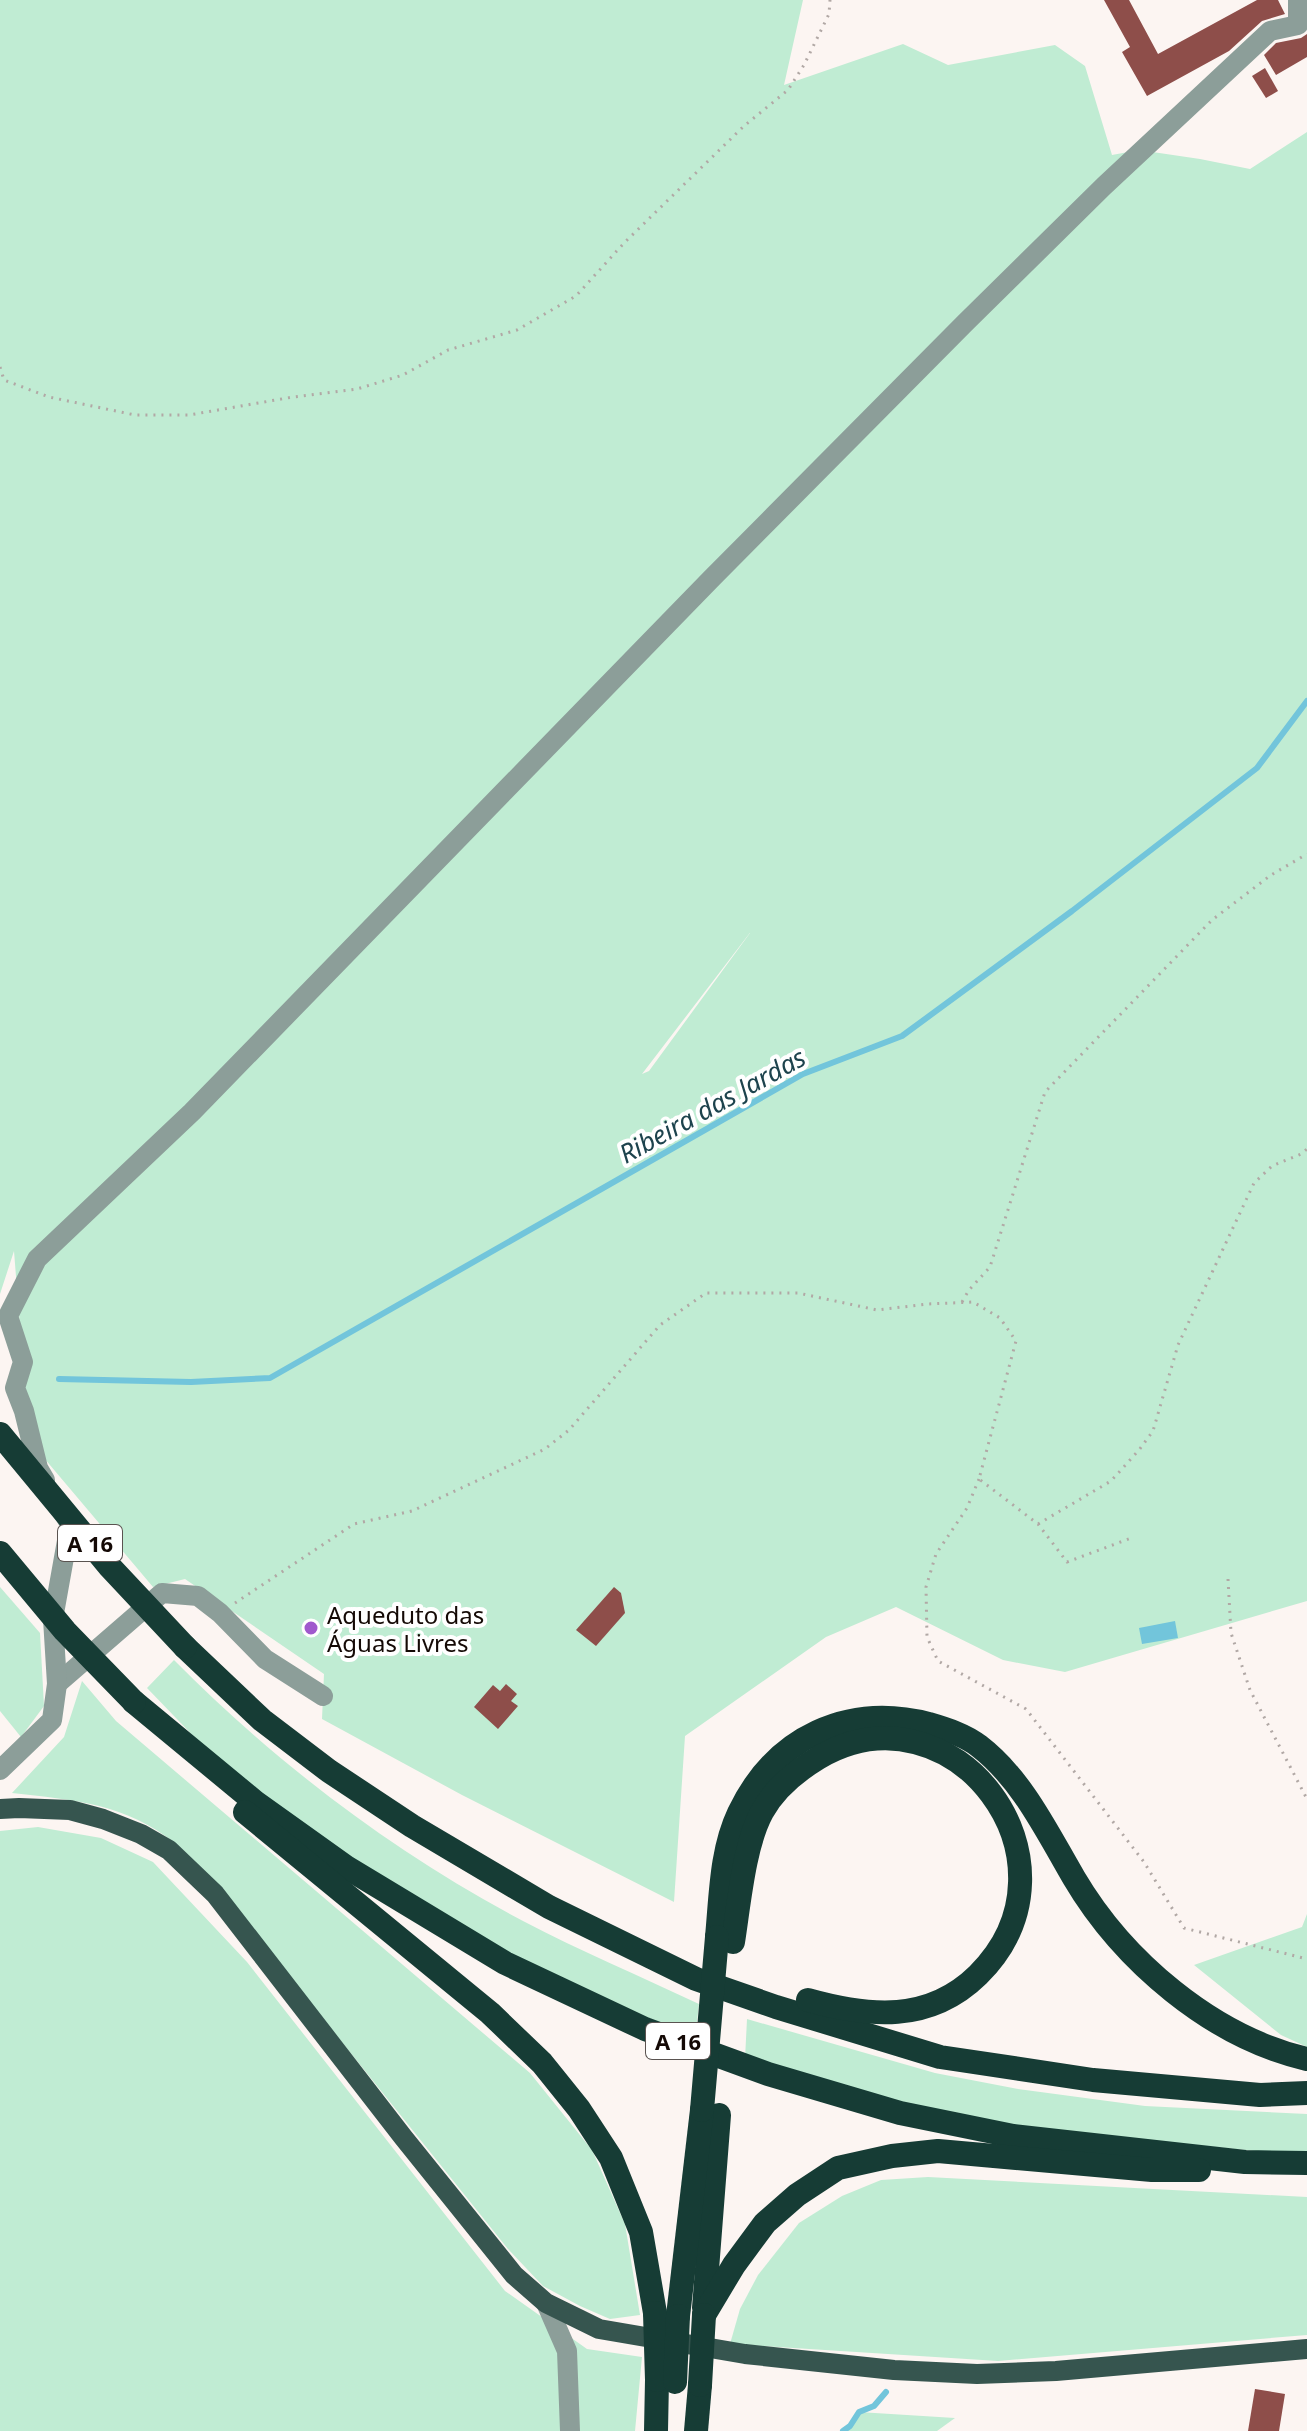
<svg xmlns="http://www.w3.org/2000/svg" width="1307" height="2431" viewBox="0 0 1307 2431" font-family="'Noto Sans',sans-serif">
<rect width="100%" height="100%" fill="#fcf5f2"/>
<g fill="#c0ecd3" fill-rule="evenodd">
<path d="M0,0H803L784,85L903,44L948,65L1055,45L1085,66L1112,155L1139,150L1200,159L1250,169L1307,132V1601L1065,1672L1003,1660L896,1607L826,1637L685,1736L674,1902L462,1795L322,1719L324,1674L185,1579L153,1587L44,1458L25,1391L14,1251L0,1294ZM750,933L649,1071L642,1074L749,934Z"/>
<path d="M0,1587L40,1633L44,1706L21,1737L0,1711Z"/>
<path d="M174,1660C276,1763 394,1853 523,1921C580,1951 640,1976 699,2004L695,2039L534,1969L323,1842L202,1745L147,1688Z"/>
<path d="M82,1681L116,1721L530,2073L592,2150L625,2224L640,2315L610,2319L580,2306L543,2286L508,2249L227,1899C211,1881 195,1859 176,1844C125,1803 74,1800 12,1793L64,1737Z"/>
<path d="M38,1827L101,1838L153,1862L247,1962L505,2291L587,2349L642,2357L635,2431H0V1831Z"/>
<path d="M1307,1914V2047L1281,2035L1194,1965L1302,1927Z"/>
<path d="M747,2019L935,2073L1018,2089L1145,2106L1307,2114V2151H1256L1018,2128L890,2101L745,2059Z"/>
<path d="M928,2177L1307,2197V2335L998,2361L730,2344L740,2309L758,2275L799,2223L842,2196L881,2180Z"/>
<path d="M859,2412L955,2418L937,2431H843L850,2426Z"/>
</g>
<path fill="#72c5db" d="M1175,1621L1178,1638L1142,1644L1139,1628Z"/>
<g fill="none" stroke-linecap="round" stroke-linejoin="round">
<g stroke="#72c5db" stroke-width="6">
<path d="M59,1379L191,1382L270,1378L803,1074L902,1036L1072,911L1257,768L1307,701"/>
<path d="M843,2431L850,2426L859,2412L874,2406L886,2392"/>
</g>
</g>
<g fill="#8e4e4a">
<path d="M1104,0H1129L1158,54L1257,0H1278L1285,14L1262,21L1229,51L1147,96L1122,52L1130,47Z"/>
<path d="M1307,34V57L1276,75L1264,55L1276,43L1301,38Z"/>
<path d="M1265,68L1278,91L1266,98L1252,76Z"/>
<path d="M614,1587L621,1593L625,1613L596,1646L576,1630Z"/>
<path d="M506,1684L517,1694L511,1701L518,1706L498,1729L474,1707L493,1685L500,1691Z"/>
<path d="M1255,2389L1285,2394L1279,2431H1248Z"/>
</g>
<g fill="none" stroke-linecap="round" stroke-linejoin="round">
<g stroke="#b1a8a5" stroke-width="3" stroke-dasharray="2 6" stroke-linecap="butt">
<path d="M0,367L4,380L49,397L135,415H189L293,397L357,389L403,375L448,350L517,330L576,296L624,243L744,126L788,90L804,65L829,14L830,0"/>
<path d="M962,1302L969,1290L990,1267L1045,1092L1212,920L1271,875L1307,854"/>
<path d="M979,1479L967,1508L936,1554L926,1587L927,1637L938,1661L1026,1709L1144,1862L1184,1928L1307,1959"/>
<path d="M1038,1524L1111,1481L1139,1450L1153,1431L1178,1345L1254,1183L1272,1166L1301,1154L1307,1149"/>
<path d="M1228,1579L1231,1633L1250,1690L1307,1799"/>
<path d="M235,1603L354,1524L412,1511L545,1449L569,1430L660,1325L706,1293H798L877,1310L928,1304L973,1302L1000,1318L1016,1341L979,1479L1038,1524L1067,1562L1134,1537"/>
</g>
<g stroke="#8c9e99" stroke-width="20">
<path d="M45,1480L38,1468L24,1411L15,1388L23,1362L8,1316L37,1259L192,1112L712,578L965,323L1104,186L1270,31L1298,25V0"/>
<path d="M57,1684L162,1593L198,1596L220,1613L265,1659L323,1696"/>
<path d="M0,1770L52,1720L57,1684L53,1619L70,1524L62,1511"/>
<path d="M546,2303L567,2351L570,2431"/>
</g>
<path stroke="#36554f" stroke-width="20" d="M0,1809L19,1808L70,1810L103,1819L141,1834L169,1850L215,1894L403,2137L514,2275L546,2303L599,2329L745,2354L894,2370L977,2374L1056,2371L1307,2349"/>
<g stroke="#163c35" stroke-width="24">
<path d="M185,1647L262,1720L329,1771L412,1826L549,1907L696,1979L776,2007L940,2057L1093,2080L1260,2095L1307,2093"/>
<path d="M134,1702L255,1802L346,1867L505,1963L645,2029L768,2074L900,2113L1013,2136L1245,2162L1307,2163"/>
<path d="M245,1812L490,2013L542,2063L579,2109L611,2158L641,2232L655,2313"/>
<path d="M717,1937C721,1895 721,1851 739,1813C775,1737 848,1703 929,1724C946,1729 965,1735 979,1746C1022,1779 1047,1832 1074,1878C1123,1961 1212,2037 1307,2059"/>
<path d="M733,1942C739,1904 744,1845 762,1812C775,1788 795,1772 818,1758C953,1678 1092,1862 978,1975C929,2023 869,2017 808,2000"/>
<path d="M704,2308L719,2115"/>
<path d="M704,2315L734,2265L765,2223L797,2195L838,2168L892,2156L938,2151L1152,2170H1199"/>
<path d="M678,2316L702,2110"/>
<path d="M656,2431L657,2380"/>
<path d="M696,2431L700,2385"/>
</g>
<g stroke="#163c35" stroke-width="24">
<path d="M0,1434L110,1567L185,1647"/>
<path d="M0,1553L65,1631L134,1702"/>
<path d="M702,2110L717,1937"/>
<path d="M655,2313L657,2380"/>
<path d="M675,2382L678,2316"/>
<path d="M700,2385L704,2315"/>
</g>
</g>
<circle fill="#a059cd" stroke="#fff" stroke-width="3" cx="311" cy="1628" r="8"/>
<g text-anchor="middle" dominant-baseline="central" stroke-width="8" stroke-linejoin="round" paint-order="stroke">
<g fill="#fff" stroke="#5a5350" stroke-width="2">
<rect x="58" y="1525" width="64" height="36" rx="6"/>
<rect x="646" y="2023" width="64" height="36" rx="6"/>
</g>
<g font-size="22" font-weight="bold" fill="#140905">
<text x="90" y="1543">A 16</text>
<text x="678" y="2041">A 16</text>
</g>
<g font-size="24" fill="#140905" stroke="#fff" text-anchor="start">
<text x="327" y="1614">Aqueduto das<tspan x="327" dy="28">Águas Livres</tspan></text>
</g>
<g font-size="26" font-style="italic" fill="#1d434d" stroke="#fff">
<text transform="translate(712 1105) rotate(-29)">Ribeira das Jardas</text>
</g>
</g>
</svg>
